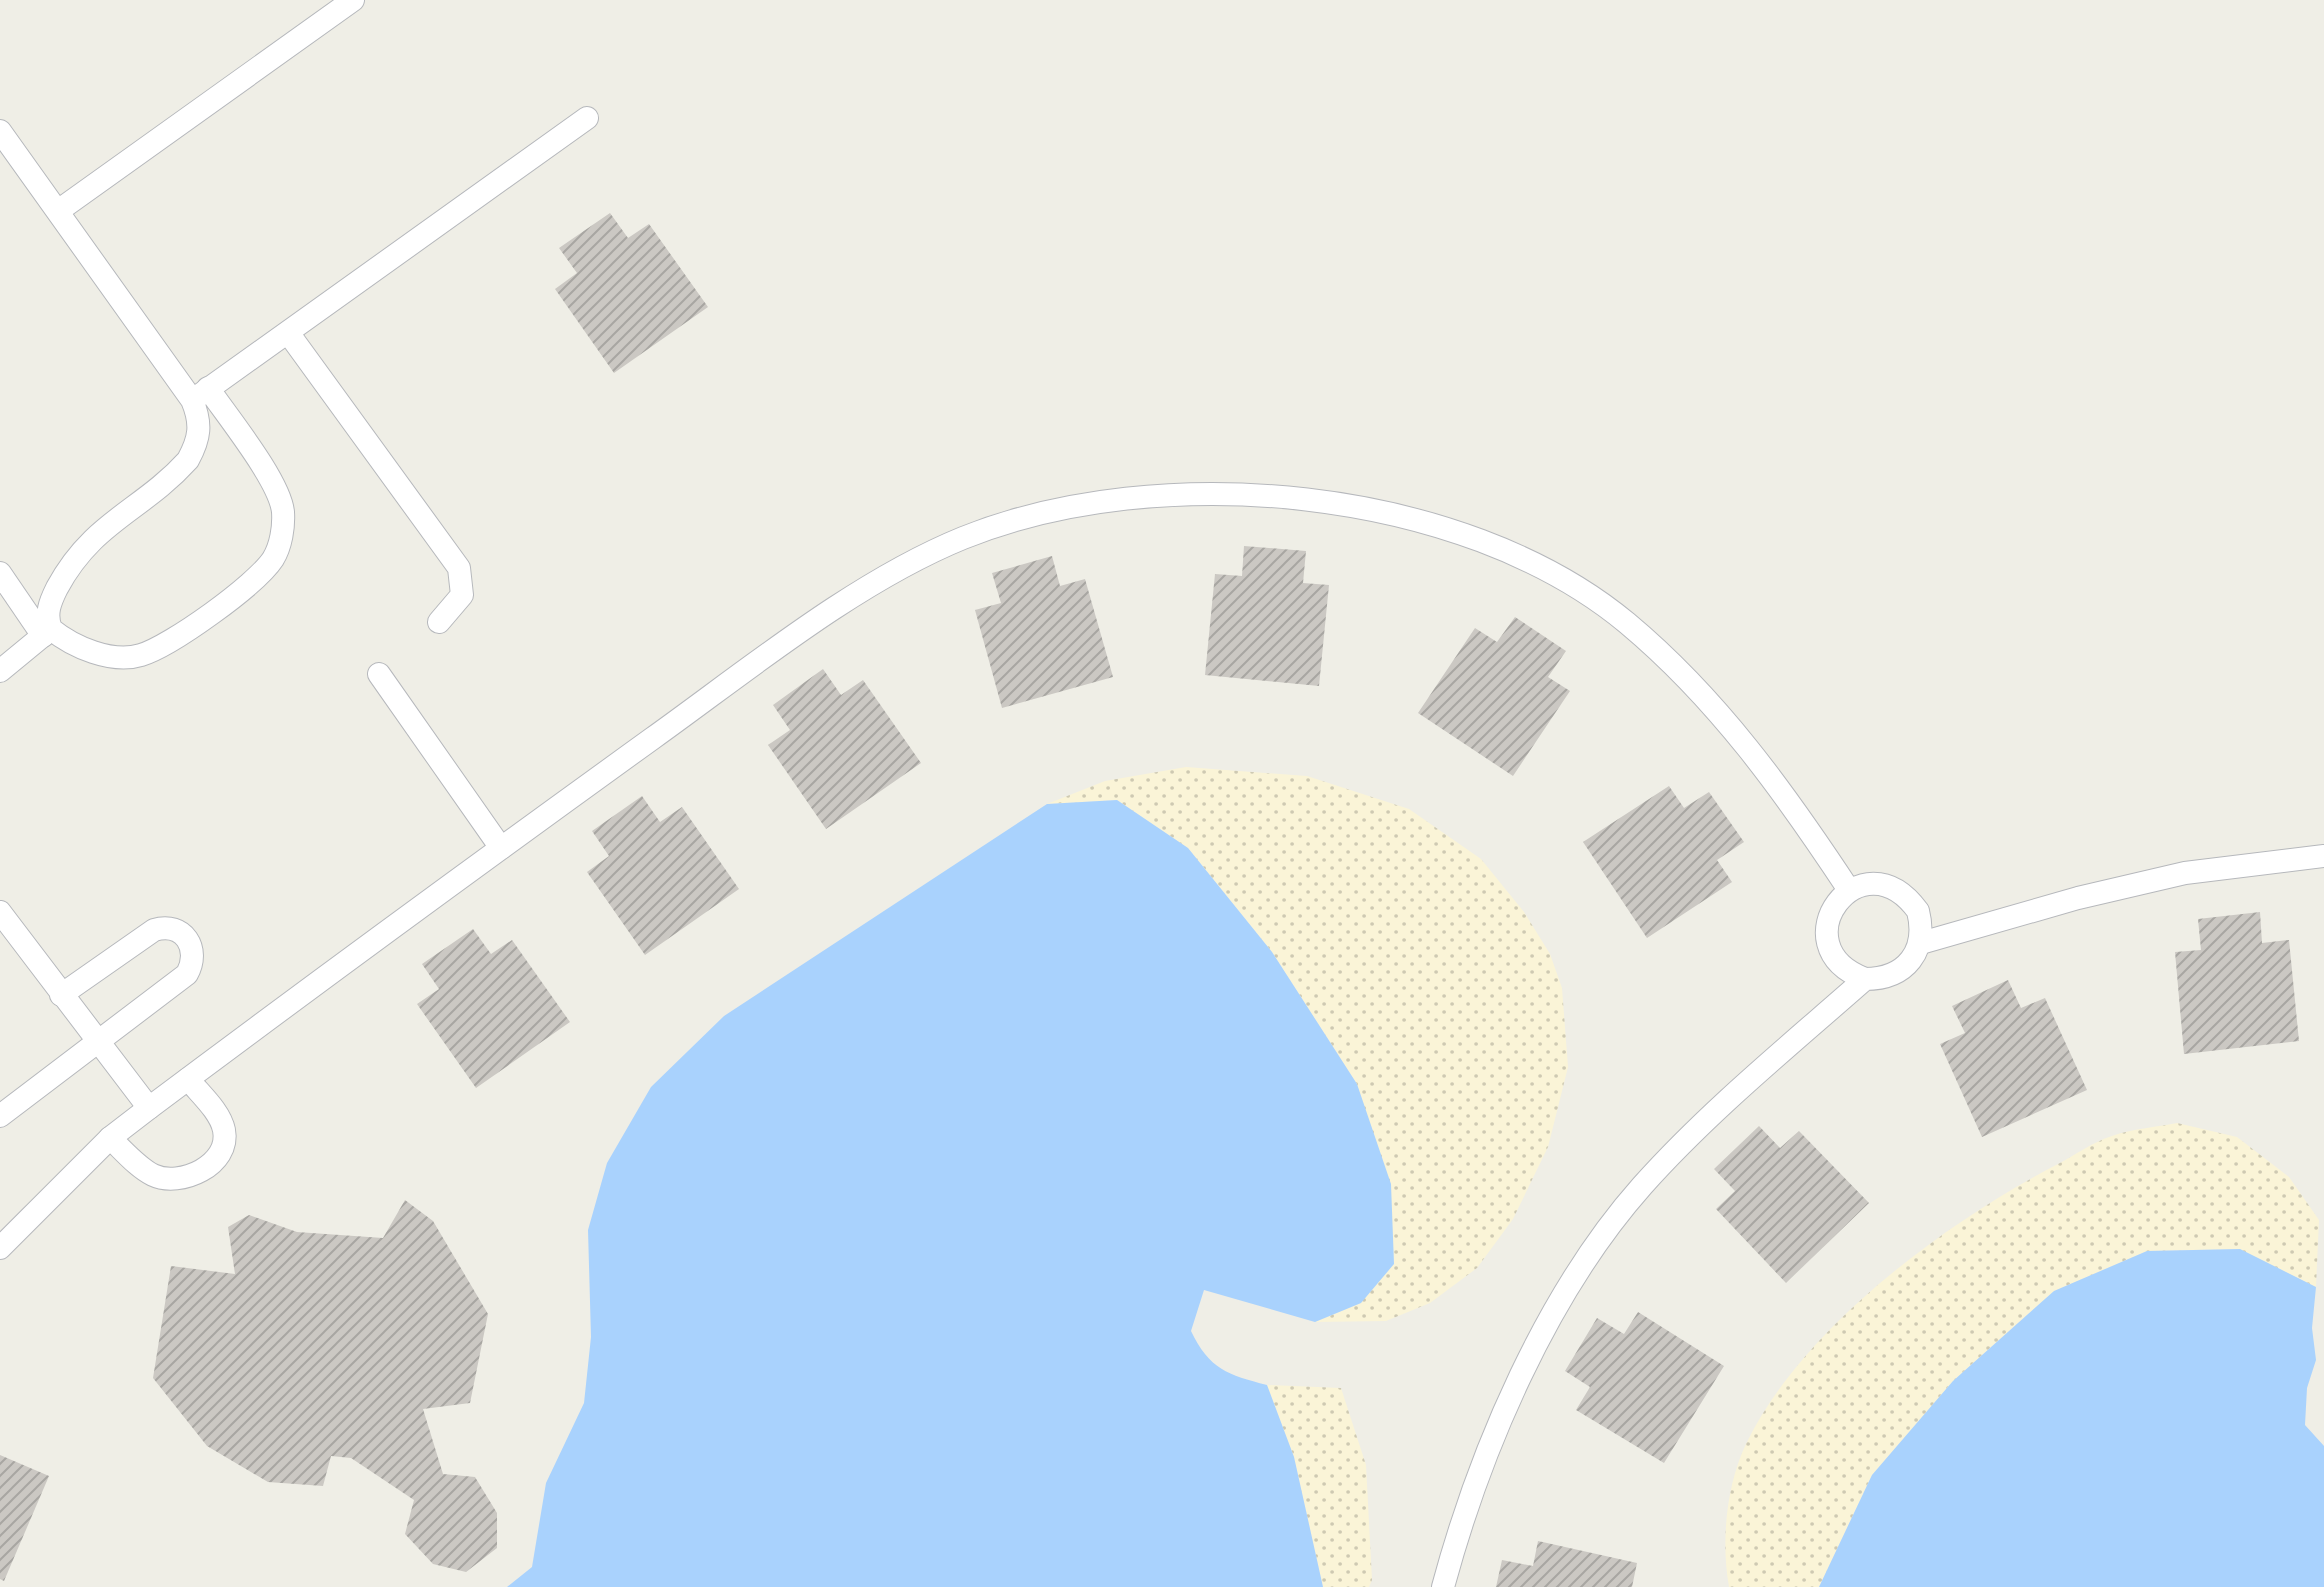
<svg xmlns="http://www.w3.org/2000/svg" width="2324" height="1587" viewBox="0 0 2324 1587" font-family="'Sofia Sans Condensed',sans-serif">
<defs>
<pattern id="sand-dots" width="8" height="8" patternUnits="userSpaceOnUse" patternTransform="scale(2)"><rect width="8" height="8" fill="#faf4d7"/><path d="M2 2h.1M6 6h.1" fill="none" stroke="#cec9b2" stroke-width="1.8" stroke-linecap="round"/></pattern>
<pattern id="building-hatch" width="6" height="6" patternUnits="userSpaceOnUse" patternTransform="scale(2)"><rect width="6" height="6" fill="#cbc8c3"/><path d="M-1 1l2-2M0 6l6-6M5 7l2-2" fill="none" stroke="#a8a6a2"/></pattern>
</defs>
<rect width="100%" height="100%" fill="#efeee6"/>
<g fill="url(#sand-dots)">
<path d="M1186,767L1307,776L1409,809L1481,859L1524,912L1550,954L1562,988L1568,1067L1548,1147L1513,1219L1477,1268L1430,1303L1386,1321L1315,1322L1361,1303L1357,1084L1272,952L1188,848L1117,800L1047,804L1105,781Z"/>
<path d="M2177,1123L2237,1137L2289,1177L2319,1220L2316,1287L2239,1249L2147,1251L2054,1291L1953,1381L1872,1475L1819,1587H1729C1721,1542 1726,1486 1746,1444C1802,1328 1946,1222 2058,1164C2075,1155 2093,1142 2112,1136C2132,1129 2156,1127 2177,1123Z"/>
<path d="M1267,1385L1341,1388L1366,1465L1372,1580L1369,1587H1323L1294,1457Z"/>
</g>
<g fill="#a9d2fd">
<path d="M1117,800L1188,848L1272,952L1357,1084L1391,1184L1394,1264L1361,1303L1315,1322L1204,1290L1191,1331C1209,1369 1228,1375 1267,1385L1294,1457L1323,1587H507L532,1567L546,1483L584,1403L591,1337L588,1230L607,1163L651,1087L724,1016L1047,804Z"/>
<path d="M2240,1249L2316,1287L2312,1328L2316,1360L2307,1388L2305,1425L2324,1446V1587H1819L1872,1475L1953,1381L2054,1291L2147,1251Z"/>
</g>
<g fill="url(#building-hatch)">
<path d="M610,213L628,238L649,224L708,307L614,373L555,289L577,273L559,248Z"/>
<path d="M1244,546L1306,551L1303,583L1329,585L1319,686L1205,675L1215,574L1242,576Z"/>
<path d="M1052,556L1060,586L1085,579L1113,677L1002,708L975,610L1001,603L992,573Z"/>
<path d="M1515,617L1566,651L1548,677L1570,691L1513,776L1418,713L1475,628L1497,642Z"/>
<path d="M823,669L841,695L863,680L921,763L826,829L768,745L790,730L773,705Z"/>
<path d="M1669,786L1684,808L1709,792L1744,842L1717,860L1732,882L1647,938L1583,842Z"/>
<path d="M642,796L660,822L682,807L739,889L645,955L587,872L609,856L592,831Z"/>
<path d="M2260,912L2262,943L2289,940L2299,1041L2184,1054L2175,952L2201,950L2198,919Z"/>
<path d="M473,929L491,954L512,940L570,1022L476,1088L417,1004L439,989L422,964Z"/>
<path d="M2008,980L2021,1008L2045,998L2087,1090L1982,1137L1940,1044L1965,1033L1952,1006Z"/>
<path d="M1759,1126L1780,1148L1799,1131L1869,1203L1786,1283L1716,1209L1735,1191L1714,1169Z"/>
<path d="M405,1200L433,1221L488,1314L470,1403L423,1409L443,1474L475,1477L497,1513V1548L466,1572L433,1564L405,1534L414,1500L351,1458L331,1456L323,1486L268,1482L207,1446L153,1378L171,1266L235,1274L228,1227L249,1215L297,1232L383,1238Z"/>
<path d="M1638,1312L1724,1366L1664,1463L1576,1410L1590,1387L1565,1371L1597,1318L1624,1334Z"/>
<path d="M0,1455L49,1476L4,1581L0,1579Z"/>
<path d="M1538,1541L1637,1563L1632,1587H1496L1502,1560L1533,1566Z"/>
</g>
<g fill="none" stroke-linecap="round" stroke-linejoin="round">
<g stroke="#b6b8bc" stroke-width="24">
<g id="lane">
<path d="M0,131L192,400C202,424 200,438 188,460C142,511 93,521 57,588C50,602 45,614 51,629C73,647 112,664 141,655C171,646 256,585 273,559C281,546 284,527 283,512C280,481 227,416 208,388"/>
<path d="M58,211L353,0"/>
<path d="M289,334L459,568L462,595L439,622"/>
<path d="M197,397L587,118"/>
<path d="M0,573L43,636"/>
<path d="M0,671L51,629"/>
<path d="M379,674L501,848"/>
<path d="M0,912L149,1108"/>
<path d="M1921,943L2078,898L2185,873L2324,856"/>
<path d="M0,1116L187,974C201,949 184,921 154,930L61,995"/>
<path d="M110,1138C123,1150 137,1167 153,1175C180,1188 231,1165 224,1130C220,1111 200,1094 188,1079"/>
<path d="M0,1248L110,1138L149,1108C316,983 484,860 653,738C748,670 855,582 963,538C1159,459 1462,486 1627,623C1718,699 1785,793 1849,890"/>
<path d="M1443,1587C1480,1450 1547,1293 1642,1186C1709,1111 1789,1046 1865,979C1906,979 1928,951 1918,911C1861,832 1777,946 1865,979"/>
</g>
</g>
<use href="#lane" stroke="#fff" stroke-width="22"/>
</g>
</svg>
